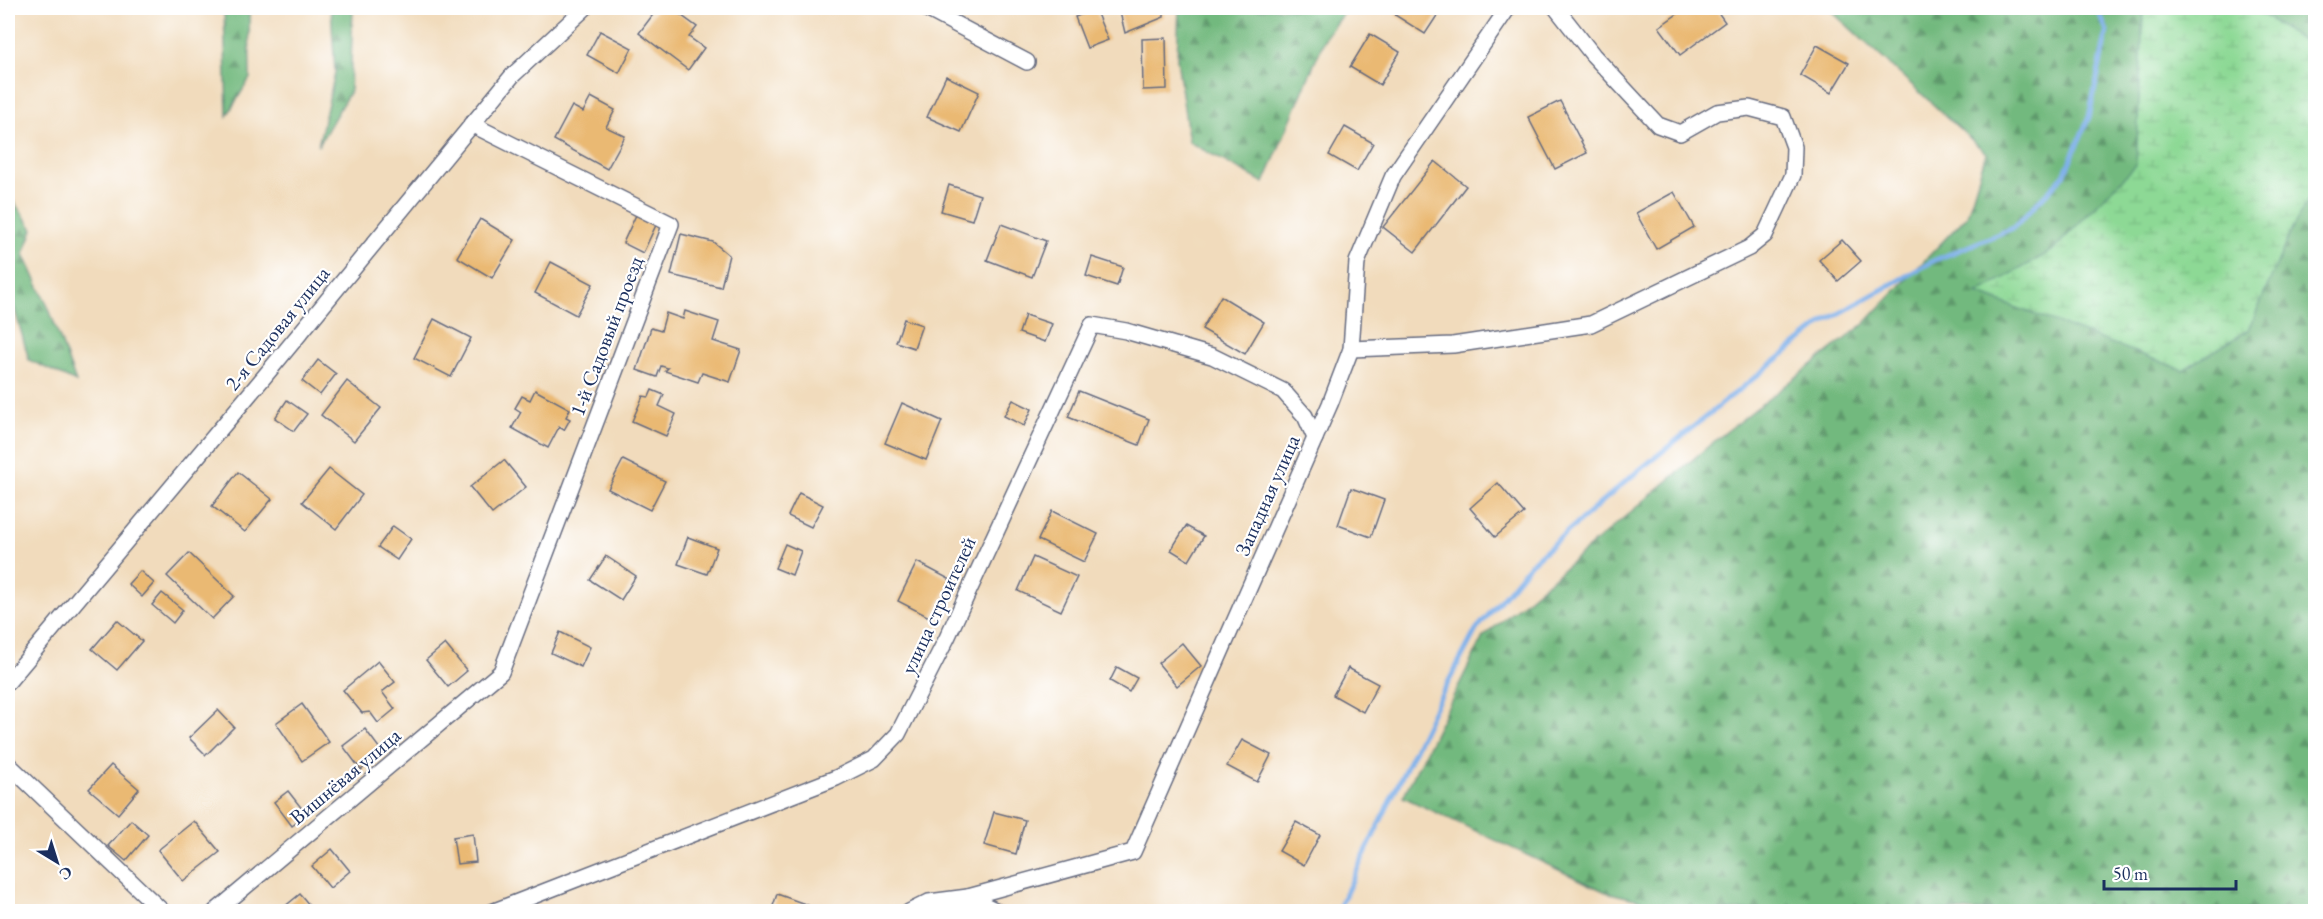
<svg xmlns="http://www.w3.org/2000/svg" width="2323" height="919" viewBox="0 0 2323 919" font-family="'EB Garamond',serif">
<defs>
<pattern id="forest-firs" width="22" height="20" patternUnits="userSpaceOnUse" patternTransform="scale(1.5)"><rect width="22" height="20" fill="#72b97e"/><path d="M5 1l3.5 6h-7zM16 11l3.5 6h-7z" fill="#5d976a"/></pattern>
<pattern id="wetland-marsh" width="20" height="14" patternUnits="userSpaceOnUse" patternTransform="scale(1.5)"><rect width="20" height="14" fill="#8dd995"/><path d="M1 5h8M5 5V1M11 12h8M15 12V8" fill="none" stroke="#79bb83"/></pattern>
</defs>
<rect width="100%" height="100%" fill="#fff"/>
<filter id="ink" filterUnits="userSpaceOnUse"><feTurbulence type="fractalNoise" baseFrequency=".0167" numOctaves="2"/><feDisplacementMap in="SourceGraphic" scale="12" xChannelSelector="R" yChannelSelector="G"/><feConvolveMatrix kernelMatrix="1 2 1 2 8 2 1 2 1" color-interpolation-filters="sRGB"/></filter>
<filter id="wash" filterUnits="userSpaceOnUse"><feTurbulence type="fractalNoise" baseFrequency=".008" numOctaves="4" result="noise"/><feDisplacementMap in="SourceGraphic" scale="24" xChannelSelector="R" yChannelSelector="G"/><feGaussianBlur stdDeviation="1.35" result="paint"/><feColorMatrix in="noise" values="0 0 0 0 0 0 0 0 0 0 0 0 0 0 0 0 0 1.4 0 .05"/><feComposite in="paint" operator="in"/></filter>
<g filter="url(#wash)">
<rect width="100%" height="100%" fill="#f1dbbc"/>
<g fill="url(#forest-firs)" stroke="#46746e" stroke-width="1.5">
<path d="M224,8H249L250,78L227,116Z"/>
<path d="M331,8H353L350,91L318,146L335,73Z"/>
<path d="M1179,8H1347L1326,36L1264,183L1189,142L1177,59Z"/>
<path d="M1828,8H2315V911H1684L1606,892L1403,797L1483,637L1717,439L1864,324L1967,216L1986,153Z"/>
<path d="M8,194L33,229L24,254L49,309L76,382L29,360L8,285Z"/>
</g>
<path fill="url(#wetland-marsh)" stroke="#54847a" stroke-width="1.5" d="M2141,8H2253L2315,49V188L2292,228L2249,330L2183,370L1977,293L2052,251L2136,165L2143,14Z"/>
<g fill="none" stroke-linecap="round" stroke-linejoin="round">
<path stroke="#7eb0ea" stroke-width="5" d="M1337,912L1434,709L1476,630L1531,563L1632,476L1824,322L1935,260L2013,228L2064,175L2089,117L2107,31L2097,8"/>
</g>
<g id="blocks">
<g fill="#eab973">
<path d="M658,8H671L697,27L689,37L704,48L688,70L639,33Z"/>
<path d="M1119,8H1164V17L1125,33Z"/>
<path d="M1399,8H1442L1425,34L1395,15Z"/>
<path d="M1686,8H1715L1725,22L1680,55L1659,27Z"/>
<path d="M1095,9L1108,40L1087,48L1075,17Z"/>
<path d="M600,31L632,48L619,73L587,55Z"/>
<path d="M1370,34L1400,52L1380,85L1350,67Z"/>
<path d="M1166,38L1167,89L1143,90L1142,39Z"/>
<path d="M1817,45L1849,63L1831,93L1800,75Z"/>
<path d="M946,76L979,92L961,132L927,117Z"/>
<path d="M591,97L615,110L606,127L625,136L607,169L554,140L572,106L583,112Z"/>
<path d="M1560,101L1587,153L1555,169L1528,117Z"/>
<path d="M1345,127L1373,143L1357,171L1329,155Z"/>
<path d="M1435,161L1466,186L1415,252L1383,227Z"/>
<path d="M949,185L980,195L972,220L941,211Z"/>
<path d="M1674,192L1694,227L1656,249L1636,213Z"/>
<path d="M636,215L656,225L643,253L623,243Z"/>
<path d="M480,219L515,240L492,278L457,257Z"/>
<path d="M1001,224L1046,241L1032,277L987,260Z"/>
<path d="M681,234L713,242L729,255L721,287L671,275Z"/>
<path d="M1842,240L1861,261L1838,281L1819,260Z"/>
<path d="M1092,257L1123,267L1117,286L1086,276Z"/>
<path d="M551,262L593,284L576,315L535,293Z"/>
<path d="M1221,296L1264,322L1245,354L1202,329Z"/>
<path d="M685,311L719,322L713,341L741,350L730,382L702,373L698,382L665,371L668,368L661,366L657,377L637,370L651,328L661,331L666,313L683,319Z"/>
<path d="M1025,315L1052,324L1045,342L1019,333Z"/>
<path d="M434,319L471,338L451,377L414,358Z"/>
<path d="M904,319L922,325L914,348L896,342Z"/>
<path d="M318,360L336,374L320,395L302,381Z"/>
<path d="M347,381L381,408L354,441L321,415Z"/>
<path d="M535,390L570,409L566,417L570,419L564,430L559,427L548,448L512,428L521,412L515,408L522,396L530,400Z"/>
<path d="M652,390L664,395L659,406L676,414L666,436L632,421L643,396L649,397Z"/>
<path d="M1079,391L1149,419L1139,445L1068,417Z"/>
<path d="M287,400L307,414L294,431L275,418Z"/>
<path d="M1013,400L1032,409L1024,426L1004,416Z"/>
<path d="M902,403L942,421L926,460L885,443Z"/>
<path d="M504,460L526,487L492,514L470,487Z"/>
<path d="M623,460L665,481L650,510L608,489Z"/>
<path d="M329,469L362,495L336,529L302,502Z"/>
<path d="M238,472L272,499L245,532L212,506Z"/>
<path d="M1498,483L1524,513L1495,537L1470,508Z"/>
<path d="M1351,488L1384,500L1371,537L1338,525Z"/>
<path d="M799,493L823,505L811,527L788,516Z"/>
<path d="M1052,511L1098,534L1084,562L1038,540Z"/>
<path d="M393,526L411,539L397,560L378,547Z"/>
<path d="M1186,526L1204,536L1189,561L1171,550Z"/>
<path d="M688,537L717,548L707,574L678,564Z"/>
<path d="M785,544L801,551L792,575L775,568Z"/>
<path d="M189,553L234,596L212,619L167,576Z"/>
<path d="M606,556L636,576L621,600L590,580Z"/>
<path d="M1033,557L1077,577L1061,611L1018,591Z"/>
<path d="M917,562L951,580L931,618L898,601Z"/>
<path d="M140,571L154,583L142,597L128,584Z"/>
<path d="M162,593L183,610L173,623L152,605Z"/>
<path d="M117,620L142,641L117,670L92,649Z"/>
<path d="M560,632L590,647L581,667L551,653Z"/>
<path d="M1182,643L1201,666L1177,686L1158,663Z"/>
<path d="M445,644L467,671L448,687L426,660Z"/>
<path d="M378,661L395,682L382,692L395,709L378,723L370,712L362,713L343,690Z"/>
<path d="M1117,667L1137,678L1129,692L1110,681Z"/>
<path d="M1348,668L1378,684L1363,712L1333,695Z"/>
<path d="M302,704L329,742L302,761L276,723Z"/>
<path d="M218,710L234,727L206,755L189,738Z"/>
<path d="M365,729L383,753L361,770L343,746Z"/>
<path d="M1242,740L1271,755L1257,782L1227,766Z"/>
<path d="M111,765L139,789L118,814L89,789Z"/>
<path d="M288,791L307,815L292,826L274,802Z"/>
<path d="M994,812L1025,820L1016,854L984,845Z"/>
<path d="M131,820L148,835L126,861L108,846Z"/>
<path d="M194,821L220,852L183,881L158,850Z"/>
<path d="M1296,822L1320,835L1304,865L1279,851Z"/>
<path d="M473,834L476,862L457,864L453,837Z"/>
<path d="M332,849L350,871L330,888L312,866Z"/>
<path d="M300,894L315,912H278Z"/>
<path d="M777,894L808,905L806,912H771Z"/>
</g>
</g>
</g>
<g filter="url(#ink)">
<use href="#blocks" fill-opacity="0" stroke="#666b7f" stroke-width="1.5"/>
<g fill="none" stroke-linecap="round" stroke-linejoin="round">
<g stroke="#666b7f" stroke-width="18">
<g id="minor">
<path d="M925,8L1027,62"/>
<path d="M1351,349L1453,345L1591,324L1749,248L1765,235L1793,175L1794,147L1783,117L1749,108L1717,112L1680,133L1658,125L1593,55L1556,8"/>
<path d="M8,682L264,377L512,76L585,8"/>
<path d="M8,764L163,912"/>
<path d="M968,897L1133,852L1330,404L1351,349L1357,262L1393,176L1508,8"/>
<path d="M215,912L501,672L671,224L471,124"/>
<path d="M492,912L836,778L874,759L898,734L947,638L1092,325L1126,331L1212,356L1283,391L1305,416L1315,438"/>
<path d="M909,912L929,902L968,897L999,912"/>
</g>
</g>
<use href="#minor" stroke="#fff" stroke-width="15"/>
</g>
</g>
<g text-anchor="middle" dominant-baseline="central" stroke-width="4.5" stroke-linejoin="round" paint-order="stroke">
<g font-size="21" fill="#1b2f5e" stroke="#fff">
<text transform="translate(277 328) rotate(-51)">2-я Садовая улица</text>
<text transform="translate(606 336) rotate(-69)">1-й Садовый проезд</text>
<text transform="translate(1267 495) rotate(-66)">Западная улица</text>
<text transform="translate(938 605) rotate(-65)">улица строителей</text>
<text transform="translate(345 776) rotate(-40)">Вишнёвая улица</text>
</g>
</g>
<rect width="2323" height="919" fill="none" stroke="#fff" stroke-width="30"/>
<g transform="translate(57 862) rotate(142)" stroke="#ffffff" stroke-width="4.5" paint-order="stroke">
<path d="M0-4.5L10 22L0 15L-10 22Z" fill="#1b2f5e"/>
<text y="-9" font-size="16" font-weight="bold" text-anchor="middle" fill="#1b2f5e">С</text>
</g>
<path d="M2104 880v9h132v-9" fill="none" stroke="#1b2f5e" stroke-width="3"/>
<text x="2113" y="880" font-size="18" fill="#1b2f5e" stroke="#ffffff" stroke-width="4.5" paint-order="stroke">50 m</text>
</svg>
